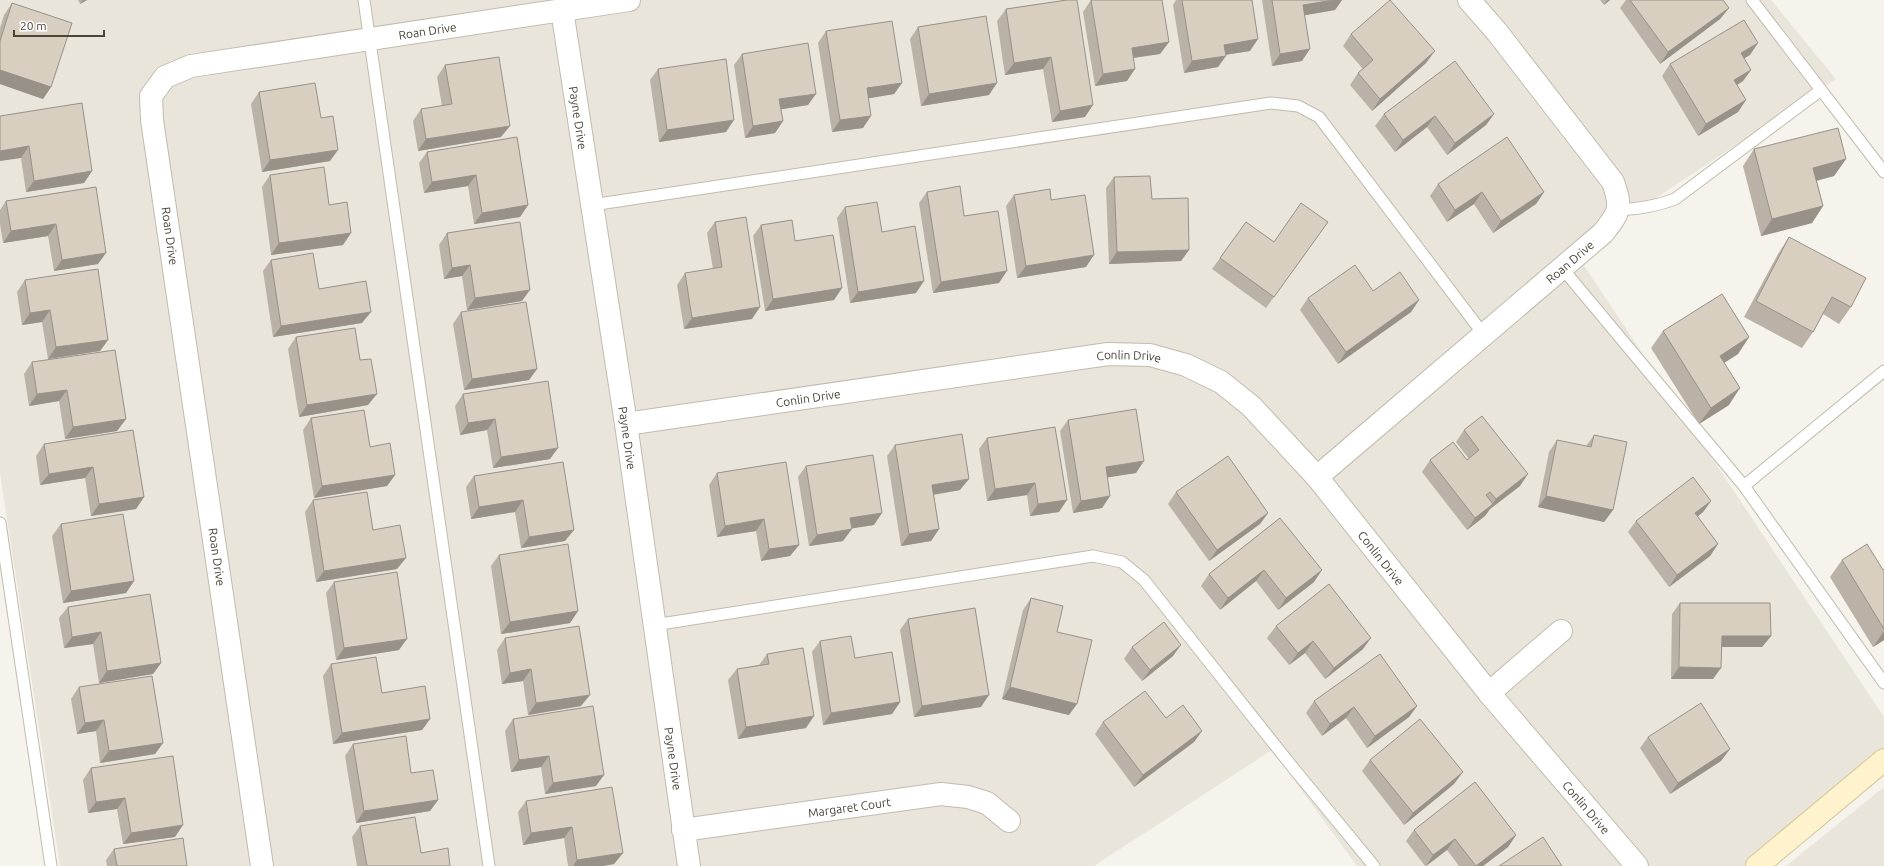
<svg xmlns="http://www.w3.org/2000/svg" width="1884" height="866" viewBox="0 0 1884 866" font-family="Ubuntu,sans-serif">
<rect width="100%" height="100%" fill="#f6f3ec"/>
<g fill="#eae5da">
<path d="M0,0H1771L1836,79L1603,233L1577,255L1884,717V759L1745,866H1357L1272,750L1094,866H60L0,473Z"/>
<path d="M1884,787V866H1786Z"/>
</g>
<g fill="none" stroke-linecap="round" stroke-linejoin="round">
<g stroke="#c2bbae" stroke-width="13">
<g id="lane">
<path d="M364,0L489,866"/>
<path d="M1752,0L1884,172"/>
<path d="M592,205L1271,103L1298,106L1319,117L1484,335"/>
<path d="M1618,210C1638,209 1657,206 1675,199L1821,90"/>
<path d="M1562,268L1744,486L1884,683"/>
<path d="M1744,486L1884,371"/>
<path d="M0,523L51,866"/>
<path d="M654,625L1093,556L1122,562L1144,580L1294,769L1374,866"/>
</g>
</g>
<g stroke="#c2bbae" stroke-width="24">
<g id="street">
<path id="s1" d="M562,10L626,424L689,866"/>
<path id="s2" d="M626,424L1108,354L1150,355L1186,365L1221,382L1251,406L1317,477L1489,693L1637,866"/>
<path id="s3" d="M1317,477L1603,233C1620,212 1622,208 1613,182L1497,32L1469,0"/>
<path d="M1489,693L1561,631"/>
<path id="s4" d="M683,830L941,794L968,797L987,803L1009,821"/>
<path id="s5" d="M262,866L152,120L151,96L165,77L191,66L629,0"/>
</g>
</g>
<g stroke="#d6c79b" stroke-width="24">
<path id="secondary" d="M1757,866L1884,760"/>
</g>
<use href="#lane" stroke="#fff" stroke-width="11"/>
<use href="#street" stroke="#fff" stroke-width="22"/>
<use href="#secondary" stroke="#fff3cd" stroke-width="22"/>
</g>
<g fill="#bab2a6">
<path d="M78,0H87L80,4Z"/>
<path d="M1067,0L1085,117L1052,122L1043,69L1005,75L997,21L1006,9Z"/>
<path d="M1091,0L1169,42L1160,54L1134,58L1127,81L1095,86L1083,12Z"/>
<path d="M1176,0H1252L1250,51L1226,55L1218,67L1184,73L1173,5Z"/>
<path d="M1262,0H1342L1335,10L1304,15L1302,61L1272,66Z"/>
<path d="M1600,0H1610L1604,5Z"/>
<path d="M1626,0H1723L1729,8L1720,19L1660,64L1620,8Z"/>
<path d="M12,3L51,87L43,99L0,84V28L4,15Z"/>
<path d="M918,27L989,95L921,106L910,39Z"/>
<path d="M826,31L902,83L894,94L869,98L863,128L832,132L818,43Z"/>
<path d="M1351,34L1426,63L1372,111L1350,85L1358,73L1363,69L1343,46Z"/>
<path d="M742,54L808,105L781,109L783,121L775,133L745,138L734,65Z"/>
<path d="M1750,55L1744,58L1751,70L1743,81L1737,85L1746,100L1738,112L1698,136L1662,76L1670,64Z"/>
<path d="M445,65L501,137L418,151L413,121L421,109L442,106L437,77Z"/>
<path d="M658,69L726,132L659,142L650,80Z"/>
<path d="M259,92L321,118L330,161L262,172L251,104Z"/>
<path d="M1384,114H1494L1486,125L1447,155L1427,127L1395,152L1375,126Z"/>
<path d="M0,116L92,171L84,183L26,192L21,158Z"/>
<path d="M517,137L528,205L520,217L474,224L468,186L424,193L419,163L427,152Z"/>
<path d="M1754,149L1846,159L1834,176L1817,181L1823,206L1812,223L1761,236L1743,166Z"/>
<path d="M270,175L343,245L271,255L262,187Z"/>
<path d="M1114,177L1152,199L1189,250L1181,261L1109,264L1106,188Z"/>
<path d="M1438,184L1544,192L1536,204L1493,233L1474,204L1447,222L1430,196Z"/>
<path d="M96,187L98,264L54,271L48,236L3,243L0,224V210L6,201Z"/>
<path d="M927,192L964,216L999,283L933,293L919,203Z"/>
<path d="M1014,195L1051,200L1086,267L1017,278L1006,206Z"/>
<path d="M845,207L882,232L916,293L850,303L837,218Z"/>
<path d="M715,222L752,319L684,329L677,285L685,273L713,269L707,233Z"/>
<path d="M1246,222L1274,242L1328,222L1266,308L1212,269Z"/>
<path d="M761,225L795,241L842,288L834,300L765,311L753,236Z"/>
<path d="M447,233L522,301L467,310L462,276L444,279L439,245Z"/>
<path d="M1789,237L1851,307L1839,324L1823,314L1813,332L1802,348L1744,317L1778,254Z"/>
<path d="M271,260L319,289L362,323L273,337L263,271Z"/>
<path d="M25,280L108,340L100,351L48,359L42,322L22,325L17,292Z"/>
<path d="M1373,291L1419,300L1411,312L1338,364L1300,310L1308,298Z"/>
<path d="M461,312L537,369L529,380L464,390L453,324Z"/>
<path d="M1663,331L1749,337L1738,354L1724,363L1729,405L1699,424L1651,348Z"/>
<path d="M296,337L360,360L368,405L299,417L288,349Z"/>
<path d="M32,362L126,419L117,431L65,439L59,401L29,406L24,374Z"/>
<path d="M463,394L550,459L493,468L487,430L460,435L455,406Z"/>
<path d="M311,418L370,447L395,475L387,486L314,498L303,430Z"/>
<path d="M1068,420L1136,473L1107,477L1110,496L1102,508L1073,513L1060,431Z"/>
<path d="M1055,427L1059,512L1030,516L1027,495L987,501L979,449L987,438Z"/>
<path d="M133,430L144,497L136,509L91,516L85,478L40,485L36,456L44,444Z"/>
<path d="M1464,430L1520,486L1490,509L1485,516L1467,530L1422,472L1430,460H1467L1469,459L1456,442Z"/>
<path d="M1594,435L1613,510L1604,522L1538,507L1549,452L1557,440L1586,446Z"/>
<path d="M895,445L960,490L934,495L939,529L931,541L901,546L887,456Z"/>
<path d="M563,462L565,541L521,548L515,512L471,519L466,487L474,476Z"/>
<path d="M806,466L874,525L851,528L843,541L809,546L798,477Z"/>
<path d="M717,473L799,545L790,556L761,561L756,531L717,537L709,485Z"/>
<path d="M1176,492L1268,513L1260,524L1209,561L1168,504Z"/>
<path d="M313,500L397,569L316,582L305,512Z"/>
<path d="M1711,501L1703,512L1697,517L1718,544L1710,556L1669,587L1628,532L1636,521Z"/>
<path d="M1280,518L1314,582L1278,610L1256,581L1220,610L1201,586L1209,574Z"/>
<path d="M61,524L134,581L126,593L63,603L52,536Z"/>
<path d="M499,555L578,611L570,623L501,634L491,566Z"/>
<path d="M1842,560L1883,570L1884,569V640L1873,647L1830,577Z"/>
<path d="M334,582L399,650L336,660L326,593Z"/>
<path d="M1031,598L1057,632L1069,715L1002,699L1023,610Z"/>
<path d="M1680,603L1771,636L1762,647H1721L1713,679H1671L1672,614Z"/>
<path d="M68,607L161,663L153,674L99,683L93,644L64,648L59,618Z"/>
<path d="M908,619L981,707L914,717L900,630Z"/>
<path d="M1276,626L1363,649L1325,679L1305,653L1289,665L1267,638Z"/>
<path d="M505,638L581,706L528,715L523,681L502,684L497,650Z"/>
<path d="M820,641L855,658L900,702L892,714L823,725L812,652Z"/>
<path d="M1132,647L1173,656L1142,681L1124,659Z"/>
<path d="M767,654L806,728L738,739L728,680L737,669L759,665Z"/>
<path d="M331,664L382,693L430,719L422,730L333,744L323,676Z"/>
<path d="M79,687L163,743L155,754L100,763L96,731L77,734L71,699Z"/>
<path d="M1314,701L1417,706L1409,717L1367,748L1346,718L1322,736L1306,713Z"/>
<path d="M1166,718L1202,731L1194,742L1134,787L1095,734L1103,722Z"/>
<path d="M513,719L596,786L545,794L541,767L511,772L505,731Z"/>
<path d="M1648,737L1721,761L1670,794L1640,748Z"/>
<path d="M353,744L411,773L438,800L430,811L356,823L345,756Z"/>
<path d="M1370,760L1454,784L1404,825L1362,771Z"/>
<path d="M91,768L175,837L123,844L117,809L88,813L83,780Z"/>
<path d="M526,801L623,853L614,864L603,866H568L564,838L523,845L518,812Z"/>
<path d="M360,826L421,853L450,866H357L352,837Z"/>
<path d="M1414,830L1516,835L1508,847L1483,866H1459L1447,850L1426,866H1425L1406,841Z"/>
<path d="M114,849L187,866H107L106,860Z"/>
</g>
<g fill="#979187">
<path d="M83,0H87L80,4Z"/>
<path d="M1334,0H1342L1335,10L1295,17L1303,5Z"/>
<path d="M1607,0H1610L1604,5Z"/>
<path d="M1729,8L1720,19L1660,64L1668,52Z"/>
<path d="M1258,39L1250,51L1216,56L1224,45Z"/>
<path d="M1169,42L1160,54L1124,59L1132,48Z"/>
<path d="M1758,43L1750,55L1733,65L1741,53Z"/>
<path d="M1310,49L1302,61L1272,66L1280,54Z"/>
<path d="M1435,51L1426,63L1372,111L1380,99Z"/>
<path d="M1226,56L1218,67L1184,73L1192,61Z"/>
<path d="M1051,57L1043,69L1005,75L1014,63Z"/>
<path d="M1135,69L1127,81L1095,86L1103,74Z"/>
<path d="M0,70L51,87L43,99L0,84Z"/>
<path d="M1751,70L1743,81L1726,92L1734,80Z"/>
<path d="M902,83L894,94L859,100L867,88Z"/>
<path d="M997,83L989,95L921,106L929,94Z"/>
<path d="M816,94L808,105L771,111L779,99Z"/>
<path d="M1746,100L1738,112L1698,136L1706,124Z"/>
<path d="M1093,105L1085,117L1052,122L1060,111Z"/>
<path d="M1494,114L1486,125L1447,155L1455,143Z"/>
<path d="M871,116L863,128L832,132L840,120Z"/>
<path d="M1435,116L1427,127L1395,152L1403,140Z"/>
<path d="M734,120L726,132L659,142L667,130Z"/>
<path d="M783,121L775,133L745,138L753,126Z"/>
<path d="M510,126L501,137L418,151L426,139Z"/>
<path d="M29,146L21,158L0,161V151Z"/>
<path d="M338,150L330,161L262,172L270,160Z"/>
<path d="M1846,159L1834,176L1802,184L1813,168Z"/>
<path d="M92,171L84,183L26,192L34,181Z"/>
<path d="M476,175L468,186L424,193L432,182Z"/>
<path d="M1482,192L1474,204L1447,222L1455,210Z"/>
<path d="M1544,192L1536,204L1493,233L1501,221Z"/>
<path d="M528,205L520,217L474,224L482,213Z"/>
<path d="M1823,206L1812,223L1761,236L1772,219Z"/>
<path d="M56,224L48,236L3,243L11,231Z"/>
<path d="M351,233L343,245L271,255L279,243Z"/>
<path d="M1189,250L1181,261L1109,264L1117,252Z"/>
<path d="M106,253L98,264L54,271L62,260Z"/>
<path d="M1094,255L1086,267L1017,278L1026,266Z"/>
<path d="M470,265L462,276L444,279L452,268Z"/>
<path d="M1007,271L999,283L933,293L941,282Z"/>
<path d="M924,281L916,293L850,303L858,292Z"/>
<path d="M842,288L834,300L765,311L773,299Z"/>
<path d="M530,290L522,301L467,310L475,298Z"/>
<path d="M1419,300L1411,312L1338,364L1346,352Z"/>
<path d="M760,307L752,319L684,329L692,318Z"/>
<path d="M50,310L42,322L22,325L30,313Z"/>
<path d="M371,312L362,323L273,337L281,326Z"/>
<path d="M1749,337L1738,354L1708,373L1720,356Z"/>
<path d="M108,340L100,351L48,359L56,347Z"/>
<path d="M537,369L529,380L464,390L472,379Z"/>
<path d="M1740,388L1729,405L1699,424L1711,408Z"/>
<path d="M67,390L59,401L29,406L37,394Z"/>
<path d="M377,394L368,405L299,417L307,405Z"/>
<path d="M126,419L117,431L65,439L73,427Z"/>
<path d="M495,419L487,430L460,435L468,423Z"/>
<path d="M558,448L550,459L493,468L501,457Z"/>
<path d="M1144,461L1136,473L1098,479L1106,467Z"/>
<path d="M93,467L85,478L40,485L49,474Z"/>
<path d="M1528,474L1520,486L1490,509L1485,516L1467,530L1475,518L1491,506L1496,499Z"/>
<path d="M395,475L387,486L314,498L322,486Z"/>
<path d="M969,479L960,490L924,496L932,485Z"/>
<path d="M1035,483L1027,495L987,501L995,489Z"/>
<path d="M1110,496L1102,508L1073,513L1081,501Z"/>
<path d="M1546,496L1613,510L1604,522L1538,507Z"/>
<path d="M144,497L136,509L91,516L99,504Z"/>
<path d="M523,500L515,512L471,519L479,507Z"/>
<path d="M1067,500L1059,512L1030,516L1038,504Z"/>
<path d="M1711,501L1703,512L1687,525L1695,513Z"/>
<path d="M882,513L874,525L842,530L850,518Z"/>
<path d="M1268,513L1260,524L1209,561L1217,550Z"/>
<path d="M764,519L756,531L717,537L725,526Z"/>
<path d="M852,529L843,541L809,546L817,535Z"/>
<path d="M939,529L931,541L901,546L909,534Z"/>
<path d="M574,530L565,541L521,548L529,537Z"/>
<path d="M1718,544L1710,556L1669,587L1677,575Z"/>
<path d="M799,545L790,556L761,561L769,549Z"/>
<path d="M406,558L397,569L316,582L324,571Z"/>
<path d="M1264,570L1256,581L1220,610L1228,598Z"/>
<path d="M1322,570L1314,582L1278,610L1286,598Z"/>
<path d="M134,581L126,593L63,603L71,591Z"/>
<path d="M578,611L570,623L501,634L510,622Z"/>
<path d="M1884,631V640L1873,647Z"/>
<path d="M101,632L93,644L64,648L72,637Z"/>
<path d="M1722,636H1771L1762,647H1714Z"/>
<path d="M1371,638L1363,649L1325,679L1334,668Z"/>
<path d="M407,639L399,650L336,660L344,648Z"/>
<path d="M1313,641L1305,653L1289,665L1298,653Z"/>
<path d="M1181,645L1173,656L1142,681L1150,670Z"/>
<path d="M161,663L153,674L99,683L107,671Z"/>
<path d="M1679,667L1721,668L1713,679H1671Z"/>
<path d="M531,669L523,681L502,684L510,673Z"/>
<path d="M1010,687L1077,704L1069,715L1002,699Z"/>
<path d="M590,695L581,706L528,715L536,703Z"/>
<path d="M989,695L981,707L914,717L922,706Z"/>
<path d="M900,702L892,714L823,725L831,713Z"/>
<path d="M1417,706L1409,717L1367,748L1375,736Z"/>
<path d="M1354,707L1346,718L1322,736L1330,724Z"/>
<path d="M814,716L806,728L738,739L746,727Z"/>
<path d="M430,719L422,730L333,744L342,733Z"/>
<path d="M104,720L96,731L77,734L85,723Z"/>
<path d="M1202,731L1194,742L1134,787L1143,775Z"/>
<path d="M163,743L155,754L100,763L109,751Z"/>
<path d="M1730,749L1721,761L1670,794L1678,783Z"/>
<path d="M549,756L541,767L511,772L519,760Z"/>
<path d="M1463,772L1454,784L1404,825L1413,813Z"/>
<path d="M604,775L596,786L545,794L553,783Z"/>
<path d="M125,798L117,809L88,813L96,802Z"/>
<path d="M438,800L430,811L356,823L364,811Z"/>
<path d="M183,825L175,837L123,844L131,833Z"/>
<path d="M572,827L564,838L523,845L531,833Z"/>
<path d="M1516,835L1508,847L1483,866H1476Z"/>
<path d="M1455,839L1447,850L1426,866L1433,855Z"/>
<path d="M623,853L614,864L603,866H573L577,860Z"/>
</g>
<g fill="#d8cfc1" stroke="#979187">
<path d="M1067,0H1077L1093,105L1060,111L1051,57L1014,63L1006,9Z"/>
<path d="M1091,0H1162L1169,42L1132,48L1135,69L1103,74Z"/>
<path d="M1182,0H1252L1258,39L1224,45L1226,56L1192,61Z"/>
<path d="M1272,0H1334L1303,5L1310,49L1280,54Z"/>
<path d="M1390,0L1435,51L1380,99L1358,73L1373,60L1351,34Z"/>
<path d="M1630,0H1723L1729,8L1668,52Z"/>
<path d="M12,3L72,23L51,87L0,70V41Z"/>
<path d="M986,16L997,83L929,94L918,27Z"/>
<path d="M1744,20L1758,43L1741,53L1751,70L1734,80L1746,100L1706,124L1670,64Z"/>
<path d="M892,21L902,83L867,88L871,116L840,120L826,31Z"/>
<path d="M808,43L816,94L779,99L783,121L753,126L742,54Z"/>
<path d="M499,57L510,126L426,139L421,109L452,104L445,65Z"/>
<path d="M726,59L734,120L667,130L658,69Z"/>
<path d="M1455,61L1494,114L1455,143L1435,116L1403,140L1384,114Z"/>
<path d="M315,83L321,118L333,116L338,150L270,160L259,92Z"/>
<path d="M82,103L92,171L34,181L29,146L0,151V116Z"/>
<path d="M1838,128L1846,159L1813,168L1823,206L1772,219L1754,149Z"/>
<path d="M517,137L528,205L482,213L476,175L432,182L427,152Z"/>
<path d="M1507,137L1544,192L1501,221L1482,192L1455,210L1438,184Z"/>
<path d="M324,167L329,205L347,202L351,233L279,243L270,175Z"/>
<path d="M1150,176L1152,199L1188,198L1189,250L1117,252L1114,177Z"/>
<path d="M960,186L964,216L998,211L1007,271L941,282L927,192Z"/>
<path d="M96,187L106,253L62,260L56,224L11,231L6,201Z"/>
<path d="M1050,189L1051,200L1085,195L1094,255L1026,266L1014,195Z"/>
<path d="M877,202L882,232L915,226L924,281L858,292L845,207Z"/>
<path d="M1301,203L1328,222L1274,297L1220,258L1246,222L1274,242Z"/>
<path d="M746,217L760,307L692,318L685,273L722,267L715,222Z"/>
<path d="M792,220L795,241L833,235L842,288L773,299L761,225Z"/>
<path d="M520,222L530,290L475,298L470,265L452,268L447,233Z"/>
<path d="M1789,237L1866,278L1851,307L1832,297L1813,332L1756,301Z"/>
<path d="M313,253L319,289L366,281L371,312L281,326L271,260Z"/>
<path d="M1355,265L1373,291L1400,272L1419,300L1346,352L1308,298Z"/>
<path d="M98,269L108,340L56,347L50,310L30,313L25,280Z"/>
<path d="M1722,294L1749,337L1720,356L1740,388L1711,408L1663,331Z"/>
<path d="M526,302L537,369L472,379L461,312Z"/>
<path d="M355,328L360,360L371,359L377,394L307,405L296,337Z"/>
<path d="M115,350L126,419L73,427L67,390L37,394L32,362Z"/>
<path d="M548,381L558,448L501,457L495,419L468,423L463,394Z"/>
<path d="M1136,409L1144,461L1106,467L1110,496L1081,501L1068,420Z"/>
<path d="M364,410L370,447L390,443L395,475L322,486L311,418Z"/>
<path d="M1482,416L1528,474L1496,499L1490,492L1486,495L1493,504L1475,518L1430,460L1453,442L1467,460L1479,450L1464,430Z"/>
<path d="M1055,427L1067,500L1038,504L1035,483L995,489L987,438Z"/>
<path d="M133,430L144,497L99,504L93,467L49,474L44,444Z"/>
<path d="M962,434L969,479L932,485L939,529L909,534L895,445Z"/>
<path d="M1594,435L1627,442L1613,510L1546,496L1557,440L1591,447Z"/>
<path d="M873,455L882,513L850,518L852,529L817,535L806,466Z"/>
<path d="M1228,456L1268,513L1217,550L1176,492Z"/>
<path d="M563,462L574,530L529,537L523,500L479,507L474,476Z"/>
<path d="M786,462L799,545L769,549L764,519L725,526L717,473Z"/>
<path d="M1693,477L1711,501L1695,513L1718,544L1677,575L1636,521Z"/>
<path d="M367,492L373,530L400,525L406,558L324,571L313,500Z"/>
<path d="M123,514L134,581L71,591L61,524Z"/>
<path d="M1280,518L1322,570L1286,598L1264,570L1228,598L1209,574Z"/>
<path d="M568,544L578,611L510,622L499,555Z"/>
<path d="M1867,544L1883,570L1884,569V629L1842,560Z"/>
<path d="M397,572L407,639L344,648L334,582Z"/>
<path d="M1329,584L1371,638L1334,668L1313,641L1298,653L1276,626Z"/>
<path d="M150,594L161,663L107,671L101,632L72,637L68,607Z"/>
<path d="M1031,598L1063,606L1057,632L1092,640L1077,704L1010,687Z"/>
<path d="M1680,603H1770L1771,636H1722L1721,668L1679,667Z"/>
<path d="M975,608L989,695L922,706L908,619Z"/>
<path d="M1164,622L1181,645L1150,670L1132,647Z"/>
<path d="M579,626L590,695L536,703L531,669L510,673L505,638Z"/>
<path d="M851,636L855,658L892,652L900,702L831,713L820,641Z"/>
<path d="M803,648L814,716L746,727L737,669L769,664L767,654Z"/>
<path d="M1380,654L1417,706L1375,736L1354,707L1330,724L1314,701Z"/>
<path d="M376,657L382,693L425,686L430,719L342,733L331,664Z"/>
<path d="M152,676L163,743L109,751L104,720L85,723L79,687Z"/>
<path d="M1145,691L1166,718L1183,705L1202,731L1143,775L1103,722Z"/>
<path d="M1701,703L1730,749L1678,783L1648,737Z"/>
<path d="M593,706L604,775L553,783L549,756L519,760L513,719Z"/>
<path d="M1420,719L1463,772L1413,813L1370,760Z"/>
<path d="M406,736L411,773L433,770L438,800L364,811L353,744Z"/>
<path d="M173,756L183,825L131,833L125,798L96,802L91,768Z"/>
<path d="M1475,782L1516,835L1476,866L1455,839L1433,855L1414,830Z"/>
<path d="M612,787L623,853L577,860L572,827L531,833L526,801Z"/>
<path d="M415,817L421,853L448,848L450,866H367L360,826Z"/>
<path d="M1543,837L1562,866H1499Z"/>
<path d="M183,838L187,866H117L114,849Z"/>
</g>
<g text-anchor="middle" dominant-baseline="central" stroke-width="3" stroke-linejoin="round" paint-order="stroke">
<g font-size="12" fill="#4b4439" stroke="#fff">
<text stroke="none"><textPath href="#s5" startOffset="1069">Roan Drive</textPath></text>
<text stroke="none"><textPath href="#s1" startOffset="109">Payne Drive</textPath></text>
<text transform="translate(170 236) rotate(82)">Roan Drive</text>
<text stroke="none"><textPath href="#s3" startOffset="332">Roan Drive</textPath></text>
<text stroke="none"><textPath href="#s2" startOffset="508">Conlin Drive</textPath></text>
<text stroke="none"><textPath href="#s2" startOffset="184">Conlin Drive</textPath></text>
<text stroke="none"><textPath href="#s1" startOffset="433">Payne Drive</textPath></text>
<text transform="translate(217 557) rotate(82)">Roan Drive</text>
<text stroke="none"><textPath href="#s2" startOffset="844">Conlin Drive</textPath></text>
<text stroke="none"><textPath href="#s1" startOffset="757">Payne Drive</textPath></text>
<text stroke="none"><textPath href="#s4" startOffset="168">Margaret Court</textPath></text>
<text stroke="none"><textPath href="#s2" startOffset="1167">Conlin Drive</textPath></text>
</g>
</g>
<path d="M14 30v6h90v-6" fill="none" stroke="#4b4439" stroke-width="2"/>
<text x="20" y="30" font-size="12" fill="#4b4439" stroke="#ffffff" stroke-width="3" paint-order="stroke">20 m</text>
</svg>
